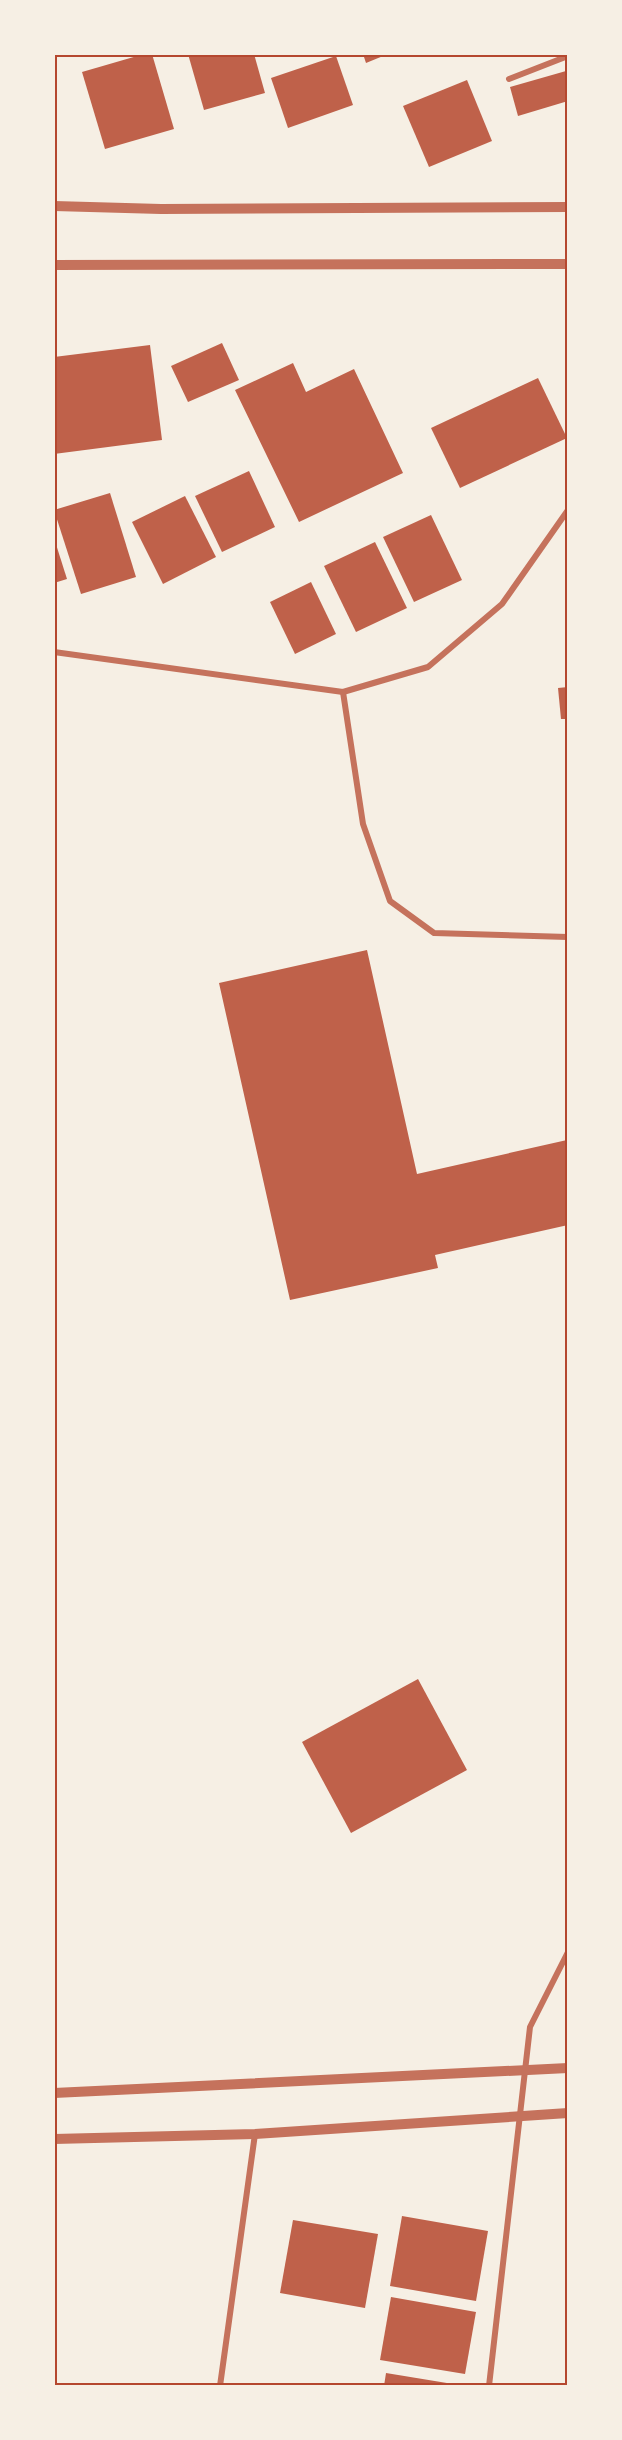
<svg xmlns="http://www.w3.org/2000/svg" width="622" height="2440" viewBox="0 0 622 2440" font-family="'Roboto Serif',serif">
<rect width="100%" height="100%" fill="#f6efe4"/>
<g fill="#bf614a">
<path d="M144,54H152L174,129L105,149L82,72Z"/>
<path d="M188,54H254L265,93L204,110Z"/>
<path d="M363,54H388L366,63Z"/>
<path d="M336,56L353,105L288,128L271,78Z"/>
<path d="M566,71L568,101L518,116L510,87Z"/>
<path d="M467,80L492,141L429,167L403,106Z"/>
<path d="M222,343L239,380L188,402L171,366Z"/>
<path d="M150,345L162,440L54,454V357Z"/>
<path d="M293,363L306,392L354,369L403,473L299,522L235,390Z"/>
<path d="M538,378L567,438L460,488L431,428Z"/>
<path d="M249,471L275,527L222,552L195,496Z"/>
<path d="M110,493L136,577L81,594L54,510Z"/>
<path d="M185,496L216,557L163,584L132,522Z"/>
<path d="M431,515L462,580L414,602L383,537Z"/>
<path d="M54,538L67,579L54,583Z"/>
<path d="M375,542L407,608L356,632L324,566Z"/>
<path d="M311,582L336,634L295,654L270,602Z"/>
<path d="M568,687V719H561L558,688Z"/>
<path d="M367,950L417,1174L567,1140L568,1225L435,1255L438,1268L290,1300L219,983Z"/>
<path d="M418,1679L467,1770L351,1833L302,1742Z"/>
<path d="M402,2216L488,2231L476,2301L390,2286Z"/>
<path d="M293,2220L378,2234L365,2308L280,2293Z"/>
<path d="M391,2297L476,2312L465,2374L380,2360Z"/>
<path d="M386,2373L459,2385V2386H384Z"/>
</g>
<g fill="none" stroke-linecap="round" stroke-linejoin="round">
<g stroke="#c5725c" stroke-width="6">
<path d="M509,79L568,56"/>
<path d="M54,652L343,692L428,667L502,604L568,510"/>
<path d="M343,692L363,824L390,901L434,933L568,937"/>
<path d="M220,2386L255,2134"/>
<path d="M489,2386L530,2027L568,1952"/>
</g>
<g stroke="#c5725c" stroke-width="10">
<path d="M54,206L161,209L568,207"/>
<path d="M54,265L568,264"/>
<path d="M54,2093L568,2068"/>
<path d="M54,2139L255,2134L568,2113"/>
</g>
</g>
<rect width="622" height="2440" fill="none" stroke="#f6efe4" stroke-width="111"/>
<rect x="56" y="56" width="510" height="2328" fill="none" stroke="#b5482f" stroke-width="2"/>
</svg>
